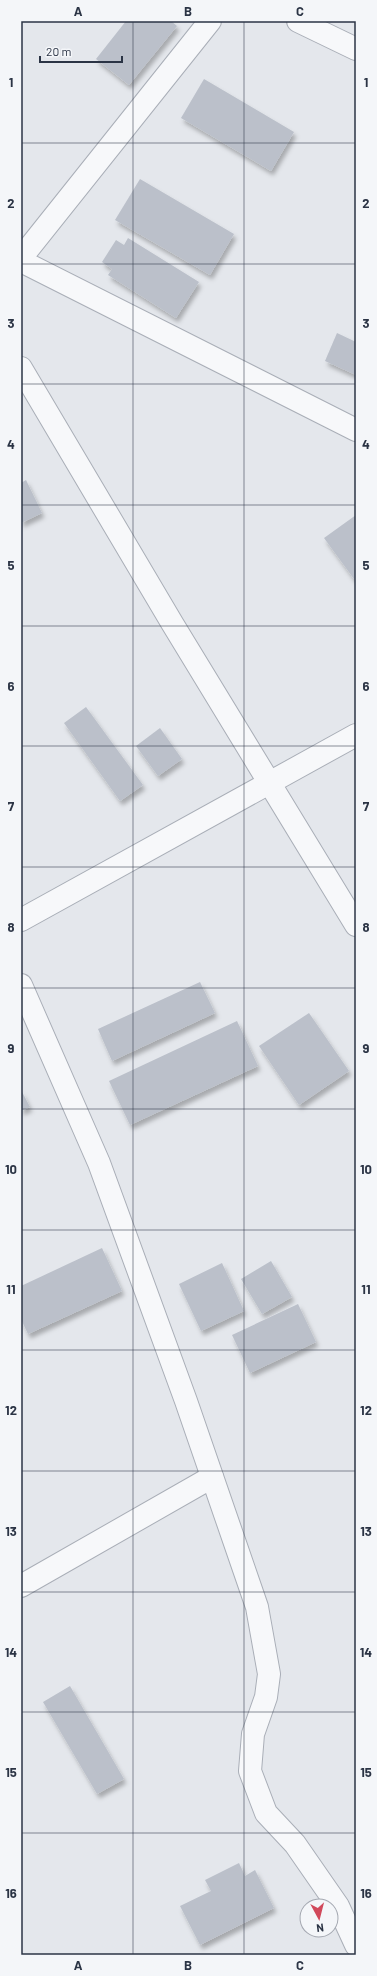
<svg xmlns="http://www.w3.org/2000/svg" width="377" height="1976" viewBox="0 0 377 1976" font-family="Barlow,sans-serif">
<defs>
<filter id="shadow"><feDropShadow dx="2.5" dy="4.5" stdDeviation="2" flood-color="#0004"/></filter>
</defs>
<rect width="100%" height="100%" fill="#e4e7ec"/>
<g fill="#bbc0ca" filter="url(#shadow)">
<path d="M126,21H171L177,26L129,85L96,59Z"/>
<path d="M204,79L294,132L271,171L181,118Z"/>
<path d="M140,179L234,234L210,275L115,220Z"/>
<path d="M128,238L199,282L176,318L108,275L112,269L102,262L116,240L124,245Z"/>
<path d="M337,333L356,342V375L325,361Z"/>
<path d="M26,480L42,513L21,523V483Z"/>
<path d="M356,515V578L354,579L324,538Z"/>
<path d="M86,707L143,785L120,801L64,723Z"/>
<path d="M160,728L182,759L158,776L136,746Z"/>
<path d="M200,982L215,1013L112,1061L98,1029Z"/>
<path d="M309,1013L349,1071L299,1105L259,1046Z"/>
<path d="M237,1021L258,1066L130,1125L109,1081Z"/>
<path d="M21,1090L30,1107L21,1111Z"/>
<path d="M102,1248L122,1291L28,1334L21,1319V1286Z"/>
<path d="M271,1261L292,1297L262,1314L241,1279Z"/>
<path d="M222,1263L244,1311L201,1331L179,1284Z"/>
<path d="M298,1304L316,1342L250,1373L232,1335Z"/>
<path d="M70,1686L124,1779L97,1794L43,1702Z"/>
<path d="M239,1863L245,1876L255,1870L274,1908L200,1945L180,1906L211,1891L205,1880Z"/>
</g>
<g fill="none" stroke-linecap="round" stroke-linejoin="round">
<g stroke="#a9aeb7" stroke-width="24">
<g id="minor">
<path d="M298,21L356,49"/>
<path d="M21,258L210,21"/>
<path d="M21,261L356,430"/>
<path d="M21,368L172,623L356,925"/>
<path d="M21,920L356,735"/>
<path d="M21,985L99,1163L186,1401L257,1607L269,1674L266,1697L253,1734L250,1771L266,1813L295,1844L338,1906L356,1945"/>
<path d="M21,1586L212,1477"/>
</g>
</g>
<use href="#minor" stroke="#f7f8fa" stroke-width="22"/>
</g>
<path fill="none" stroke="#2b3445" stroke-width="1" stroke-opacity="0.55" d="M133,21V1955M244,21V1955M21,143H356M21,264H356M21,384H356M21,505H356M21,626H356M21,746H356M21,867H356M21,988H356M21,1109H356M21,1230H356M21,1350H356M21,1471H356M21,1592H356M21,1712H356M21,1833H356"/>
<rect width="377" height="1976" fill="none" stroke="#f4f6f9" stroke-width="44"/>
<g transform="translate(319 1918) rotate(173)"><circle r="19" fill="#f4f6f9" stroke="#a4a8b1"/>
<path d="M0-3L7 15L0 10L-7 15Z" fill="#d1495b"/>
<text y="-6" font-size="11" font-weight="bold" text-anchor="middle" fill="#2b3445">N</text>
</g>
<path d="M40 56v6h82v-6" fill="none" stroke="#2b3445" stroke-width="2"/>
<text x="46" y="56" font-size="12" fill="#2b3445" stroke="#f4f6f9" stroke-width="3" paint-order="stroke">20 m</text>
<rect x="22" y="22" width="333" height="1932" fill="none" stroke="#2b3445" stroke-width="1.5"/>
<g font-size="13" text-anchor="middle" font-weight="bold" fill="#2b3445">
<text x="78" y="16">A</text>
<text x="188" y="16">B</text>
<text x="300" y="16">C</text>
<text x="11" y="87">1</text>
<text x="366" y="87">1</text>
<text x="11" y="208">2</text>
<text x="366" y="208">2</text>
<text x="11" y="328">3</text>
<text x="366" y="328">3</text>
<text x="11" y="449">4</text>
<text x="366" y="449">4</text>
<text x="11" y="570">5</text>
<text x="366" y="570">5</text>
<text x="11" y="691">6</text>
<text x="366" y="691">6</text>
<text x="11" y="811">7</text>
<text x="366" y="811">7</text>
<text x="11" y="932">8</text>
<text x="366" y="932">8</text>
<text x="11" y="1053">9</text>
<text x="366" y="1053">9</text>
<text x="11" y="1174">10</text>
<text x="366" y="1174">10</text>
<text x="11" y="1294">11</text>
<text x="366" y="1294">11</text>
<text x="11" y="1415">12</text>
<text x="366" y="1415">12</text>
<text x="11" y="1536">13</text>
<text x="366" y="1536">13</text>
<text x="11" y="1657">14</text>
<text x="366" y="1657">14</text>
<text x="11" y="1777">15</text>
<text x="366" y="1777">15</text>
<text x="11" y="1898">16</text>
<text x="366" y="1898">16</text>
<text x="78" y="1970">A</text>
<text x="188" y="1970">B</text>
<text x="300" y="1970">C</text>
</g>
</svg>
